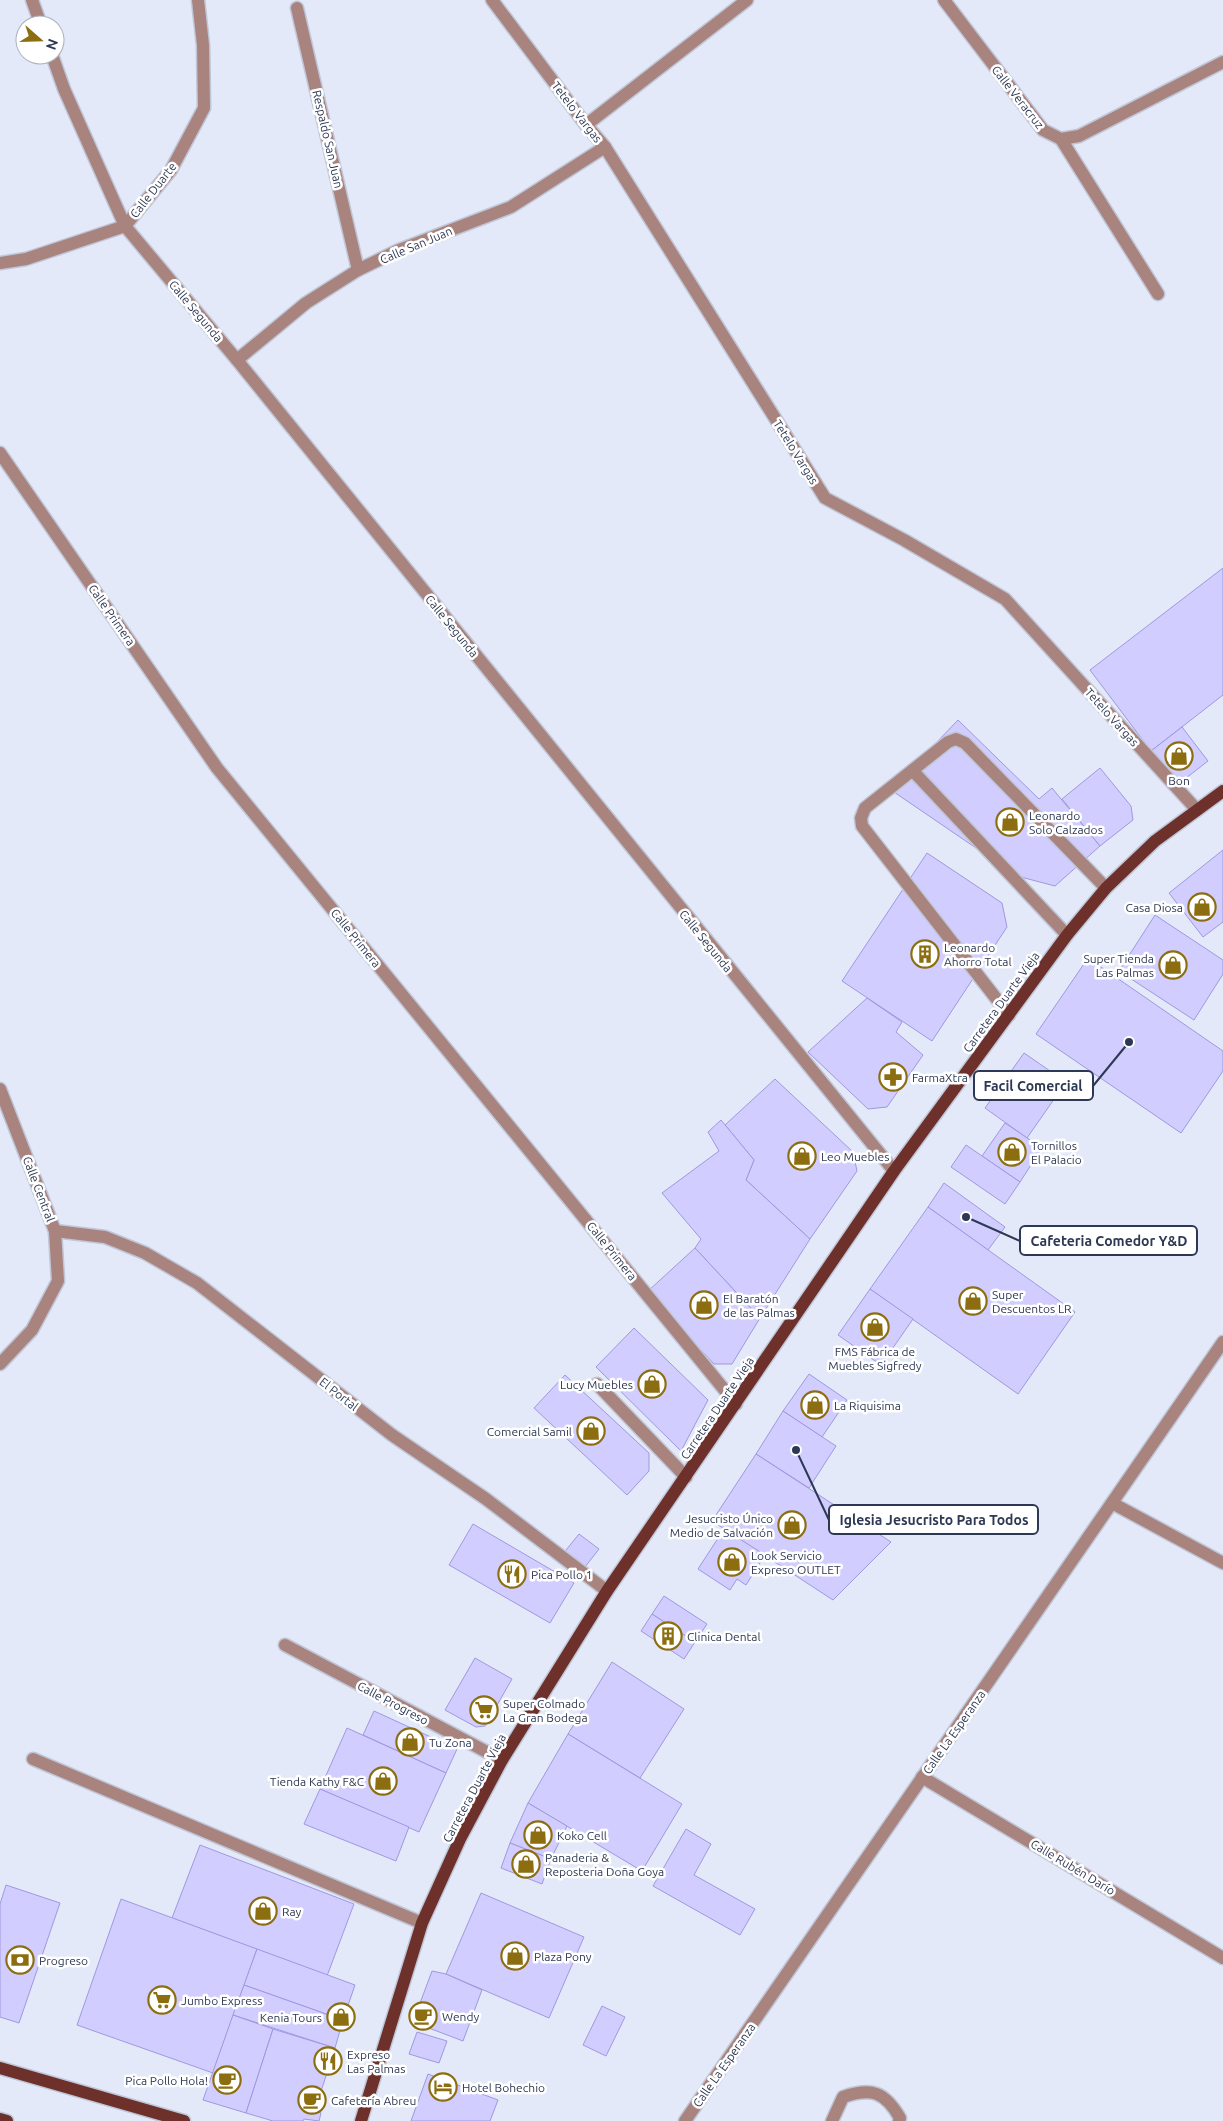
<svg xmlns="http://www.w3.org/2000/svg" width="1223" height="2121" viewBox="0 0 1223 2121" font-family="Ubuntu,sans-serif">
<rect width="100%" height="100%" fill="#e3e9f8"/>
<g fill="#d1cdfe" stroke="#9f98e0">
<path d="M1223,568V695L1151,751L1090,670Z"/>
<path d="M958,720L1039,799L1052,788L1100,846L1055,886L1017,876L891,790Z"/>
<path d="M1182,727L1208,761L1181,782L1169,778L1151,751Z"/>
<path d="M1100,768L1131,806L1133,820L1100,846L1062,799Z"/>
<path d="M1223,850V922L1203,937L1169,893Z"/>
<path d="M927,853L1002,903L1007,927L932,1041L842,981Z"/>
<path d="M1155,915L1223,960V974L1194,1020L1119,971Z"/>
<path d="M1088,958L1223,1051V1071L1181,1133L1036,1034Z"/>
<path d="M867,998L902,1022L896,1032L923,1055L887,1107L868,1109L808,1052Z"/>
<path d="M1024,1053L1066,1082L1027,1138L985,1108Z"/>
<path d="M775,1079L853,1152L857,1171L810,1239L746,1180L754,1160L725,1125Z"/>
<path d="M721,1120L754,1160L746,1180L810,1239L760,1318L695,1248L701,1239L662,1193L719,1151L708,1132Z"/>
<path d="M1005,1123L1042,1148L1020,1182L982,1156Z"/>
<path d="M966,1145L1020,1182L1005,1204L951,1167Z"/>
<path d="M944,1183L1005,1227L988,1250L928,1207Z"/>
<path d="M928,1207L1075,1312L1018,1394L870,1289Z"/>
<path d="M695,1248L760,1318L732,1364H714L647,1292Z"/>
<path d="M870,1289L913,1319L881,1365L838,1335Z"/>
<path d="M634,1328L708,1400L681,1451L596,1367Z"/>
<path d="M809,1374L847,1400L822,1437L783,1411Z"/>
<path d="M565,1375L649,1453V1471L627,1495L534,1408Z"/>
<path d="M783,1411L836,1446L809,1488L756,1454Z"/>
<path d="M756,1454L891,1542L833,1600L712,1521Z"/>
<path d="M473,1524L574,1583L550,1623L449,1565Z"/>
<path d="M724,1529L765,1555L746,1585L737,1579L730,1590L698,1569Z"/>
<path d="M579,1534L599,1549L585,1567L562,1555Z"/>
<path d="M664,1596L707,1624L695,1642L652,1614Z"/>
<path d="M652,1614L695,1642L684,1659L641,1631Z"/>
<path d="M475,1658L512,1679L485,1726L476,1727L445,1710Z"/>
<path d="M612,1662L684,1709L640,1778L568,1734Z"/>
<path d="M374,1711L457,1749L446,1773L363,1735Z"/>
<path d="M347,1728L446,1773L419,1832L320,1789Z"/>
<path d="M568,1734L682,1804L642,1871L528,1803Z"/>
<path d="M320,1789L409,1827L396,1861L304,1824Z"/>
<path d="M528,1803L567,1826L551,1859L510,1843Z"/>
<path d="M686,1829L711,1844L694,1875L755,1909L740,1935L653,1886Z"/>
<path d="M510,1843L551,1859L542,1884L501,1868Z"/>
<path d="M200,1845L354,1904L327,1976L172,1918Z"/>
<path d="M6,1885L60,1903L19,2023L0,2017V1904Z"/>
<path d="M481,1893L584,1937L549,2018L446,1974Z"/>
<path d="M121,1899L257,1949L213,2073L77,2025Z"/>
<path d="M257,1949L355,1985L343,2020L244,1985Z"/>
<path d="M432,1971L446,1974L482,1990L463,2041L413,2022Z"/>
<path d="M244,1985L343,2020L335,2048L233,2015Z"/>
<path d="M602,2006L625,2017L606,2056L583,2045Z"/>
<path d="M233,2015L273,2029L246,2113L203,2100Z"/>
<path d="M273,2029L335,2048L315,2110L321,2113L319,2121L304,2119L303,2121H273L246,2113Z"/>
<path d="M417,2032L447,2041L439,2063L409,2054Z"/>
<path d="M428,2074L498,2100L490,2121H411Z"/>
</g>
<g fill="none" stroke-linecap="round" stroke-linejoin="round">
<g stroke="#bfc6d7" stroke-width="15">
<g id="minor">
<path d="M32,0L41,25"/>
<path d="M492,0L586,125L605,147L825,498L904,540L1005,599L1197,810"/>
<path d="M944,0L1043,130L1061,139L1079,136L1223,62"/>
<path d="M297,8L358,270"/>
<path d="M52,55L64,89L125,226L237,360L894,1171"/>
<path d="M586,125L747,0"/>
<path d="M1061,139L1158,294"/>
<path d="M0,263L26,259L125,226L171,170L204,108L203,45L198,0"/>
<path d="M237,360L306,303L358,270L399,250L511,207L605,147"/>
<path d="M0,453L217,768L736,1404"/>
<path d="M913,771L1067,935"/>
<path d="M1009,1015L862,826L861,818L865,808L948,742L956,739L965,743L1106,888"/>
<path d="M0,1089L55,1231L58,1281L32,1330L0,1364"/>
<path d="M55,1231L105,1237L145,1253L197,1283L392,1435L486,1499L607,1591"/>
<path d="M597,1384L686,1477"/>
<path d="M1112,1503L1223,1563"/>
<path d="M285,1645L502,1760"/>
<path d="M33,1759L422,1923"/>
<path d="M922,1777L1223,1958"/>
<path d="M685,2121L1223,1342"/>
<path d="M832,2121L843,2097C872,2087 885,2092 900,2118L899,2121"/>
</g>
</g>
<g stroke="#bfc6d7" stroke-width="15">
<g id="major">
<path d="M0,2068L184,2121"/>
<path d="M0,2119L7,2121"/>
<path d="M361,2121L422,1923L460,1839L502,1760L607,1591L894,1171L1067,935L1106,888L1155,841L1223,791"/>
</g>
</g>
<use href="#minor" stroke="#a9847f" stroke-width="12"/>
<use href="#major" stroke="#6d302a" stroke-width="12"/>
</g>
<defs>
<g id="shop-ring" transform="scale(1.4375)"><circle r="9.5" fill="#fff" stroke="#8c6d0f" stroke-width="1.5"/><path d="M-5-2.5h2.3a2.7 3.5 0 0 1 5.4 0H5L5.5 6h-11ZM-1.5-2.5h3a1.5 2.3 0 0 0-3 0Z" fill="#8c6d0f"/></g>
<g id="building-ring" transform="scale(1.4375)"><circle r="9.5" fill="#fff" stroke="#8c6d0f" stroke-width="1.5"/><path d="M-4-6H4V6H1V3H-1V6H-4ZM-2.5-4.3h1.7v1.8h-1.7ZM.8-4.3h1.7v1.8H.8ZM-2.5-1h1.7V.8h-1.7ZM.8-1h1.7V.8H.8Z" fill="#8c6d0f"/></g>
<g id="pharmacy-ring" transform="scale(1.4375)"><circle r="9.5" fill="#fff" stroke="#8c6d0f" stroke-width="1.5"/><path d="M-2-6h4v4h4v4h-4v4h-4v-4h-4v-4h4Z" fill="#8c6d0f"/></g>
<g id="restaurant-ring" transform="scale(1.4375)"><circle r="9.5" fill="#fff" stroke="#8c6d0f" stroke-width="1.5"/><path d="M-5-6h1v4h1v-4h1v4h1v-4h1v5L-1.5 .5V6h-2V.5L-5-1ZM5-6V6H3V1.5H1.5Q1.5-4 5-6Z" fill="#8c6d0f"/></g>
<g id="supermarket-ring" transform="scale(1.4375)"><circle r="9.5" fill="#fff" stroke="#8c6d0f" stroke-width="1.5"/><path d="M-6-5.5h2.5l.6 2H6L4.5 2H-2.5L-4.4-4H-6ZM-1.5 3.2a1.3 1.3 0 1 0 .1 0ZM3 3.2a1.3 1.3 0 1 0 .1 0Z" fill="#8c6d0f"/></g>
<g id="bank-ring" transform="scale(1.4375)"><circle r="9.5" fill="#fff" stroke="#8c6d0f" stroke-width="1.5"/><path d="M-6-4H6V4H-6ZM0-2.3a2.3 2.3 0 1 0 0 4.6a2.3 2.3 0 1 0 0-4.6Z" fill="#8c6d0f"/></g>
<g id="cafe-ring" transform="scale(1.4375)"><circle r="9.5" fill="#fff" stroke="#8c6d0f" stroke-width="1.5"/><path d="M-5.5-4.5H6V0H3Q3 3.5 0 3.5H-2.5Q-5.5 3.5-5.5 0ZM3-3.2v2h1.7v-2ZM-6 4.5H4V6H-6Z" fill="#8c6d0f"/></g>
<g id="hotel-ring" transform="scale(1.4375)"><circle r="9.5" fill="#fff" stroke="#8c6d0f" stroke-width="1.5"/><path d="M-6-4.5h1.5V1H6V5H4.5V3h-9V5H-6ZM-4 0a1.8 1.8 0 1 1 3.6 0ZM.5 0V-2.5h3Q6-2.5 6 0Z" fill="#8c6d0f"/></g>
</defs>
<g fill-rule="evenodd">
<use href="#shop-ring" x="1179" y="756"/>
<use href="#shop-ring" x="1010" y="822"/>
<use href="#shop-ring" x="1202" y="907"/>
<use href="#building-ring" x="925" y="954"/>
<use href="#shop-ring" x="1173" y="965"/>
<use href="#pharmacy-ring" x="893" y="1077"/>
<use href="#shop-ring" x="1012" y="1152"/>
<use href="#shop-ring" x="802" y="1156"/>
<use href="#shop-ring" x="973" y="1301"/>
<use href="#shop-ring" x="704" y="1305"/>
<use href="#shop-ring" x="875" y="1327"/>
<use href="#shop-ring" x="652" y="1384"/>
<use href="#shop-ring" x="815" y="1405"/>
<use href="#shop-ring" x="591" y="1431"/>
<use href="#shop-ring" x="792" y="1525"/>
<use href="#shop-ring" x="732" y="1562"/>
<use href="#restaurant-ring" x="512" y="1574"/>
<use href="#building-ring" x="668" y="1636"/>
<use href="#supermarket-ring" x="484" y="1710"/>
<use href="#shop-ring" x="410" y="1742"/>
<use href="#shop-ring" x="383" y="1781"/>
<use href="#shop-ring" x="538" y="1835"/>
<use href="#shop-ring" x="526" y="1864"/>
<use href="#shop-ring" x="263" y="1911"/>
<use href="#shop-ring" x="515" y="1956"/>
<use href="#bank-ring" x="20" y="1960"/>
<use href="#supermarket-ring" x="162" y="2000"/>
<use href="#cafe-ring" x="423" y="2016"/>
<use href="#shop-ring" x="341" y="2017"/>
<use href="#restaurant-ring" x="328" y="2061"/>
<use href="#cafe-ring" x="227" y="2080"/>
<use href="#hotel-ring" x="443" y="2087"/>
<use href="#cafe-ring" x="312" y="2100"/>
</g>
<g text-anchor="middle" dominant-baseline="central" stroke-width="5" stroke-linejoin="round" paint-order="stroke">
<g font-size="12" fill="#2d3854" stroke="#fff">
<text transform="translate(1018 97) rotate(52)">Calle Veracruz</text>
<text transform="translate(577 112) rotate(52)">Tetelo Vargas</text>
<text transform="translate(328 139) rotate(77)">Respaldo San Juan</text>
<text transform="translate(153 190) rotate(-52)">Calle Duarte</text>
<text transform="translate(416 245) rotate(-23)">Calle San Juan</text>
<text transform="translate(196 311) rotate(50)">Calle Segunda</text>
<text transform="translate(796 452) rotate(58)">Tetelo Vargas</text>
<text transform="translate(112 615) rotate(55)">Calle Primera</text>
<text transform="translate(452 626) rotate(51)">Calle Segunda</text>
<text transform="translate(1112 717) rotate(48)">Tetelo Vargas</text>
<text transform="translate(356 938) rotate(51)">Calle Primera</text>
<text transform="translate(706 941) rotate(51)">Calle Segunda</text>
<text transform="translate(1001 1002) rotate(-54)">Carretera Duarte Vieja</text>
<text transform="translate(39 1189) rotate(69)">Calle Central</text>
<text transform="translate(612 1251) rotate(51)">Calle Primera</text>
<text transform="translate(339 1394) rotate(38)">El Portal</text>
<text transform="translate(717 1408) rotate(-56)">Carretera Duarte Vieja</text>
<text transform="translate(393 1703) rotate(28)">Calle Progreso</text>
<text transform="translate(954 1732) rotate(-55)">Calle La Esperanza</text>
<text transform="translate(474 1788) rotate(-62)">Carretera Duarte Vieja</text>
<text transform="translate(1073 1867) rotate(31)">Calle Rubén Darío</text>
<text transform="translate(724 2065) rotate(-55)">Calle La Esperanza</text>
</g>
<g font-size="12" fill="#2d3854" stroke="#fff" text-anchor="start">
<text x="1179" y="780" text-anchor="middle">Bon</text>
<text x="1029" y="815">Leonardo<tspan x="1029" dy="14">Solo Calzados</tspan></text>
<text x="1183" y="907" text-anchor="end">Casa Diosa</text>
<text x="944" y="947">Leonardo<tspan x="944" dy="14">Ahorro Total</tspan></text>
<text x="1154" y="958" text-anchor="end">Super Tienda<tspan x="1154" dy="14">Las Palmas</tspan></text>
<text x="912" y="1077">FarmaXtra</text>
<text x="1031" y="1145">Tornillos<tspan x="1031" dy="14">El Palacio</tspan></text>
<text x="821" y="1156">Leo Muebles</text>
<text x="992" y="1294">Super<tspan x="992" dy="14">Descuentos LR</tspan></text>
<text x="723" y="1298">El Baratón<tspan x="723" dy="14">de las Palmas</tspan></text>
<text x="875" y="1351" text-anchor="middle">FMS Fábrica de<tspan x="875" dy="14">Muebles Sigfredy</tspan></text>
<text x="633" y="1384" text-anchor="end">Lucy Muebles</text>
<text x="834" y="1405">La Riquisima</text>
<text x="572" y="1431" text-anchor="end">Comercial Samil</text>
<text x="773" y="1518" text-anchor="end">Jesucristo Único<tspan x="773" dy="14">Medio de Salvación</tspan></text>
<text x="751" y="1555">Look Servicio<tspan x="751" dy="14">Expreso OUTLET</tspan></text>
<text x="531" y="1574">Pica Pollo 1</text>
<text x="687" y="1636">Clinica Dental</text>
<text x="503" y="1703">Super Colmado<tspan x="503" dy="14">La Gran Bodega</tspan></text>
<text x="429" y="1742">Tu Zona</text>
<text x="364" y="1781" text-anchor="end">Tienda Kathy F&amp;C</text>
<text x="557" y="1835">Koko Cell</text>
<text x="545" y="1857">Panaderia &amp;<tspan x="545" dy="14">Reposteria Doña Goya</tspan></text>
<text x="282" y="1911">Ray</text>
<text x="534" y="1956">Plaza Pony</text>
<text x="39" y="1960">Progreso</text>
<text x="181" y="2000">Jumbo Express</text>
<text x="442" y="2016">Wendy</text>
<text x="322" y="2017" text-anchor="end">Kenia Tours</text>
<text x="347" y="2054">Expreso<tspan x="347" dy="14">Las Palmas</tspan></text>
<text x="208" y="2080" text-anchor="end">Pica Pollo Hola!</text>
<text x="462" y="2087">Hotel Bohechio</text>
<text x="331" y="2100">Cafetería Abreu</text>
</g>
</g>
<path fill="none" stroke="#2d3854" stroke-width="2" d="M1129 1042L1093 1086M966 1217L1020 1241M796 1450L829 1520"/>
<g fill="#2d3854" stroke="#fff" stroke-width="2">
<circle cx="1129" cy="1042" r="5"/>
<circle cx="966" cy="1217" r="5"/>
<circle cx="796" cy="1450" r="5"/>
</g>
<g fill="#fff" stroke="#2d3854" stroke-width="2">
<rect x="974" y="1071" width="119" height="29" rx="5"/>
<rect x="1020" y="1226" width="177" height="29" rx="5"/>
<rect x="829" y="1505" width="209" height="29" rx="5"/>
</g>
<g font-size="14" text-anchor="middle" font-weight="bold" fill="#2d3854">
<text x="1033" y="1091">Facil Comercial</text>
<text x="1109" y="1246">Cafeteria Comedor Y&amp;D</text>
<text x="934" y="1525">Iglesia Jesucristo Para Todos</text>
</g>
<g transform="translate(40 40) rotate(110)"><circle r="24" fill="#ffffff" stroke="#abafbb"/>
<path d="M0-4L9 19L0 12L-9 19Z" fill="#8c6d0f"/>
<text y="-8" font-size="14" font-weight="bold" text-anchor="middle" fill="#2d3854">N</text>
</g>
</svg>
